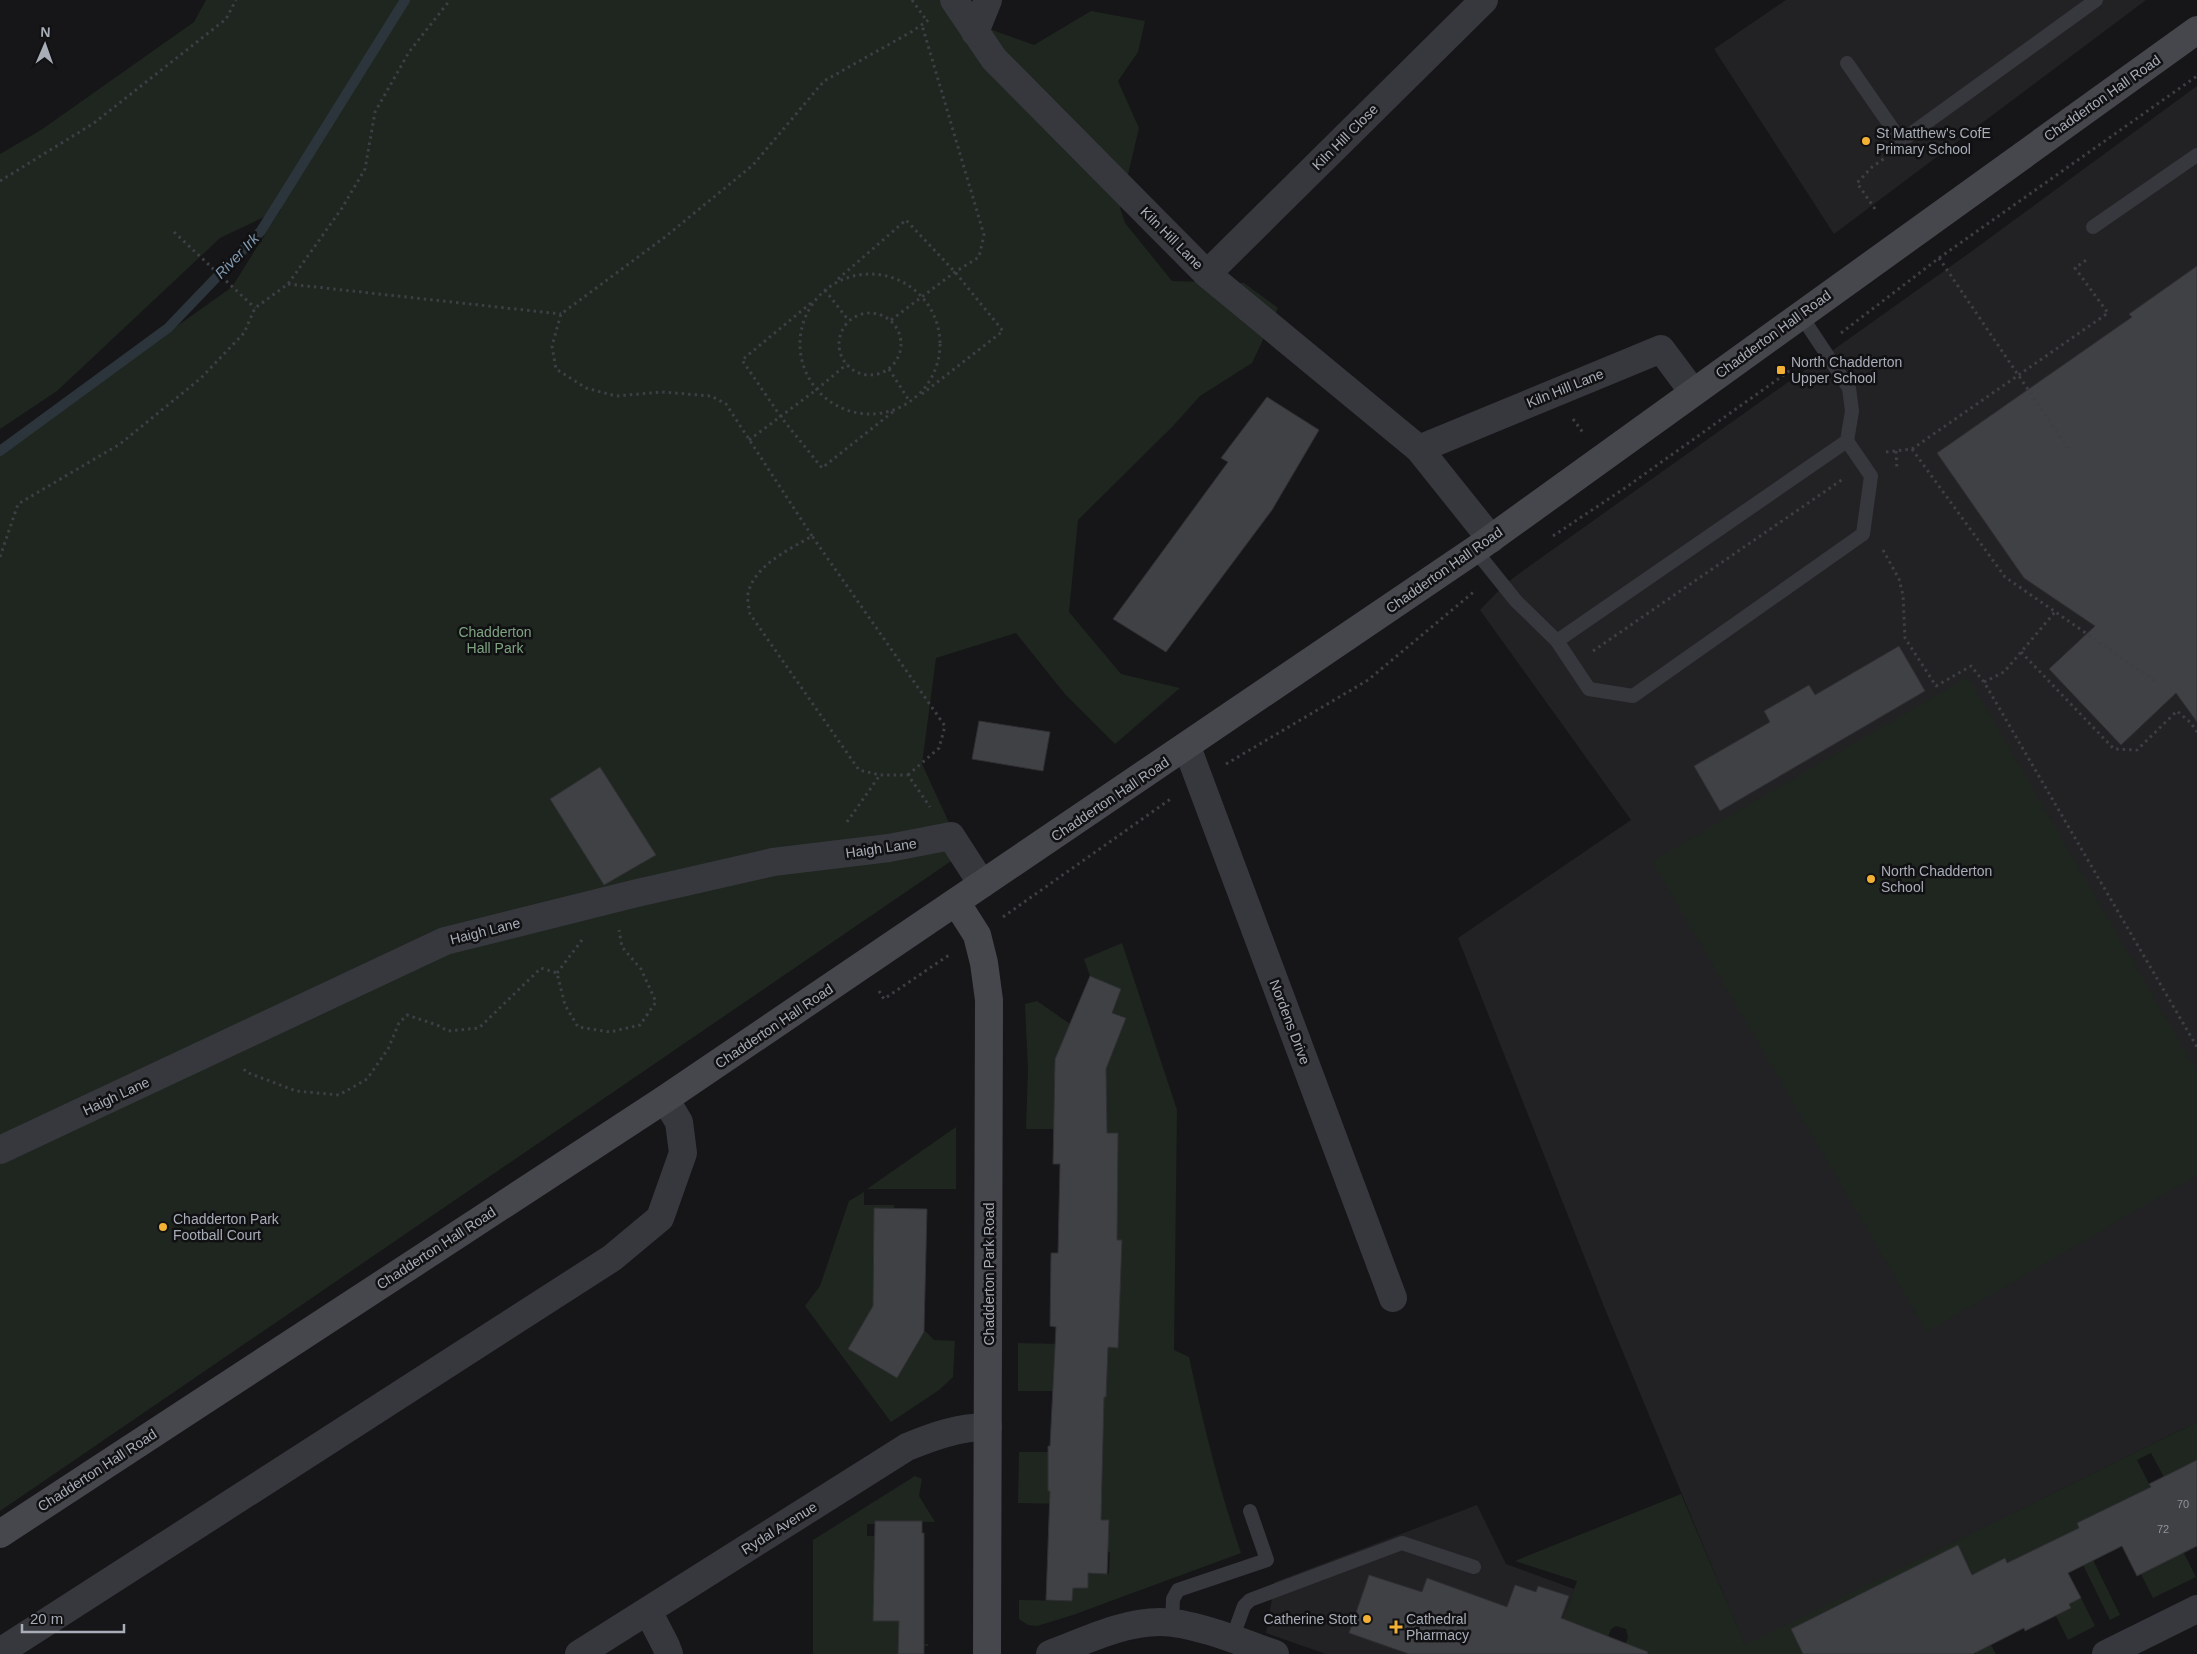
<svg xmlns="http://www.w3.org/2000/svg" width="2197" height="1654" font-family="Helvetica,sans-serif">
<rect width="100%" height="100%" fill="#161618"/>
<g fill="#222225">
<path d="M1786,0H2146L1834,234L1714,49Z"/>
<path d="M2197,86V1422L1745,1646L1605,1309L1458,938L1631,820L1480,610L1504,585L1524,570L1968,254Z"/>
<path d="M1477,1505L1506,1564L1574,1589L1551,1654H1326L1266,1633L1275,1582Z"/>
</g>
<g fill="#1e261f">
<path d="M206,0H957L970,22L1034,45L1091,11L1145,21L1138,52L1118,81L1139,128L1120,208L1125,223L1172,281L1244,283L1278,308L1252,363L1200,396L1173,426L1078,520L1069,612L1121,674L1180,688L1115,744L1065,694L1016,633L936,658L922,764L963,853L0,1511V452L232,287L281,209L220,238L57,391L0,429V154L41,130L194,22Z"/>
<path d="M1968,677L2197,1072V1175L1927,1332L1652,861Z"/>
<path d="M1122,943L1177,1110L1174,1350L1189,1357C1203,1423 1219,1489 1241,1553L1073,1615L1037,1626L1028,1625L1019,1619V1600L1072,1601L1073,1588H1088V1573L1109,1574L1110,1552H1108L1091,1520L1064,1504L1018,1503L1019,1452H1048V1491L1102,1492L1103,1449L1090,1396L1106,1397L1108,1347H1118L1122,1240L1058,1238L1118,1133L1063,1132V1129H1026L1028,1070L1025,1004L1037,1001L1070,1024L1054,1062L1066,1067L1081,1080L1054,1081V1121L1106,1122L1102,1080L1126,1018L1112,1013L1121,989L1090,976L1084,959Z"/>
<path d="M956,1127V1189H867Z"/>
<path d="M864,1192V1205H894V1208H878V1221L874,1238L873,1282L925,1283V1288H890L889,1297L925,1317L922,1322L863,1323L848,1349L897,1378L925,1331L934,1340L955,1341L953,1377L939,1390L891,1422L805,1306L820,1286L849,1201Z"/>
<path d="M1018,1343L1059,1344L1053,1391H1018Z"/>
<path d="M2197,1422V1461L2170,1473L2166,1481L2151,1453L2137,1460L2196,1577L2153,1598L2141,1574L2152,1500L2092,1558L2120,1615L2110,1620L2068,1534L2011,1571L2005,1559L1983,1595L1958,1546L1885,1654L1855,1596L1791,1629L1803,1654H1622L1628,1637L1626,1629L1616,1626L1611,1629L1602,1653L1563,1619L1577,1581L1515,1561L1681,1494L1745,1645Z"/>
<path d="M915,1476L922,1479L919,1496L935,1522L875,1521V1524H867V1536H874V1549H876V1589L873,1590V1621H922L923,1644H928V1646L899,1645L898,1654H813V1540Z"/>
<path d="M2081,1598L2095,1626L2068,1640L2056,1616L2071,1608L2069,1604Z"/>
<path d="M1991,1645L1996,1654H1976V1652Z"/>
</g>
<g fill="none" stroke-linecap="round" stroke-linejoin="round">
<path stroke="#2c353c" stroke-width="10" d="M0,451L168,328L261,231L405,0"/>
</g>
<g fill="#404145" stroke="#303034">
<path d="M2197,266V722L2176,693L2121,745L2049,669L2095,626L2024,578L1937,453L2132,317L2129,314Z"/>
<path d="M1267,397L1319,430L1272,510L1166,652L1113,619L1228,462L1221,458Z"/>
<path d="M1899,646L1925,691L1720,811L1694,766L1770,722L1764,711L1809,685L1815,695Z"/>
<path d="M979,721L1050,732L1043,771L972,759Z"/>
<path d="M600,767L656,855L604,885L550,799Z"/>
<path d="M1090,976L1121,989L1112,1013L1126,1018L1106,1069L1107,1133H1118L1117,1240H1122L1118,1348L1108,1347L1106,1397H1104L1101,1520H1109L1107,1574L1088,1573V1588H1073L1072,1601L1046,1600L1050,1491H1048V1446H1050L1056,1327L1050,1326L1051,1253H1058L1060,1164H1053L1055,1059Z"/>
<path d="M874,1208L927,1209L924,1332L897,1378L848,1349L873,1306Z"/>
<path d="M2197,1460V1546L2137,1576L2122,1546L2068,1573L2081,1598L2069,1604L2071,1608L2025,1631L2024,1628L1973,1654H1803L1791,1629L1958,1545L1972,1575L2005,1558L2007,1563L2079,1528L2077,1523L2151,1487L2149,1484Z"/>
<path d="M875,1521H922V1533H924V1654H898L899,1621H873Z"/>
<path d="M1369,1575L1422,1592L1427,1578L1507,1607L1515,1585L1536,1592L1538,1586L1569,1596L1561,1618L1648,1652L1647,1654H1409L1349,1633Z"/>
</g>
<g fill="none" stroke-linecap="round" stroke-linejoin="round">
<g stroke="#3d3f44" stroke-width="3" stroke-dasharray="2.5 4" stroke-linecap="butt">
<path d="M912,0L927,21"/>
<path d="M0,181L94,123L226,19L236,0"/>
<path d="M1875,209L1857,183L1872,167L1885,158"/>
<path d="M174,232L255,308"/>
<path d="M1939,258L2069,450"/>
<circle cx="870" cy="344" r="70"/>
<path d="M838,279L906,220L955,272L1003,331L922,394"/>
<path d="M288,284L561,314"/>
<path d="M825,290L849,321"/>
<path d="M811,303L742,360L781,417L822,468L894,411"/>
<circle cx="870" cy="344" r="31"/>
<path d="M891,320L955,272L979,257L984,235L922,25"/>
<path d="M1841,333L1939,258L2197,76"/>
<path d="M889,369L910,402"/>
<path d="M1573,419L1584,434"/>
<path d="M749,440L816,390L847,364"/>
<path d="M1912,449L2005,577L2155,681"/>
<path d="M1896,451L1897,470"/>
<path d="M1886,452L1912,449L2108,313L2075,268L2089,258"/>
<path d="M812,536L726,404L711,396L662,392L616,396L586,388L556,369L552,346L561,314L665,237L753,165L824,81L911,32L930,19"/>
<path d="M1553,536L1625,488L1802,362"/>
<path d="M1883,550L1899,579L1903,595L1905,638L1936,686L1971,666L1984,682L2197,1047"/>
<path d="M0,557L18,504L120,444L201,378L244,333L255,308L288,284L342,208L365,169L375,112L409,52L450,0"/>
<path d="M1593,651L1843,479"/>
<path d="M2021,652L2114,749L2137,750L2177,711L2191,723L2197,732"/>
<path d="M1984,682L2004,672L2055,612"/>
<path d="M1226,764L1368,680L1476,590"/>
<path d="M908,775L939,748L945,726L812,536C789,550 754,565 748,594C747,600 749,608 750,614L859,770L880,775H908L930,807"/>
<path d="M847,822L880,775"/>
<path d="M1003,917L1172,798"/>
<path d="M557,973L582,940"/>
<path d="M879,991L884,999L949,955"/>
<path d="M244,1069L246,1072L296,1091L339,1095L367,1079L388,1049L399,1023L407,1015L437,1025L448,1031L479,1028L541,968L557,973L565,1005L578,1027L610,1032L640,1025L656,1002L641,969L622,947L619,930"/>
</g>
<g stroke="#37383d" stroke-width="14">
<path d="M1847,63L1901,141L2096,0"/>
<path d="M2093,227L2197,155"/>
<path d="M1475,550L1516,601L1557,641L1847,441L1852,411L1849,388L1800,314"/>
<path d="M1557,641L1589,689L1633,696L1863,534L1871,476L1847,441"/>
<path d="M1172,1623L1173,1599L1178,1590L1267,1560L1250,1511"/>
<path d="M1232,1639L1244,1606L1250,1600L1402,1543L1474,1567"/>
</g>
<g stroke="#37383d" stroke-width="28">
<path d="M954,0L994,59L1207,274L1419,449L1491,539"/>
<path d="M975,32L988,0"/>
<path d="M1207,274L1484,0"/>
<path d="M1419,449L1661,349L1693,392"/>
<path d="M1187,747L1393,1298"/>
<path d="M0,1150L445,941L633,894L773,862L889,848L951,836L982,884"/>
<path d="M648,1611L666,1646L669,1654"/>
<path d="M0,1652L612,1258L660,1218L683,1153L679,1122L665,1099"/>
<path d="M579,1654L907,1447C934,1436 959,1427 988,1427"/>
<path d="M1050,1654C1085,1641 1122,1622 1160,1622C1193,1622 1244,1643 1275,1654"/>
<path d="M2106,1654L2197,1609"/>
</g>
<g stroke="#45474d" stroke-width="28">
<path d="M956,902L977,935L984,963L989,1000L987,1654"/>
<path d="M0,1534L665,1099L1482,545L2197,30"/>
</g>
</g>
<g fill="#f2b134" stroke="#111113" stroke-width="2">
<circle cx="1866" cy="141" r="5"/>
<rect x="1776" y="365" width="10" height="10" rx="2.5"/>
<circle cx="1871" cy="879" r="5"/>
<circle cx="163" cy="1227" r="5"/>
<circle cx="1367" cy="1619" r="5"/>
<path d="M1393.5 1619.5h5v5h5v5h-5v5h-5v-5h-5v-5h5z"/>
</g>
<g text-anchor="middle" stroke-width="5" stroke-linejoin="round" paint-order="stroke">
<g font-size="11" fill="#8e929b">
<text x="2183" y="1508">70</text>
<text x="2163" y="1533">72</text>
</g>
<g font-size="14" fill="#a8adb8" stroke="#111113">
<text transform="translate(2102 98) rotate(-35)" y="5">Chadderton Hall Road</text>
<text transform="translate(1345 137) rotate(-45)" y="5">Kiln Hill Close</text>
<text transform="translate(1172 238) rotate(45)" y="5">Kiln Hill Lane</text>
<text transform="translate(1773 334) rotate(-36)" y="5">Chadderton Hall Road</text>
<text transform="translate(1565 388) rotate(-22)" y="5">Kiln Hill Lane</text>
<text transform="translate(1444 570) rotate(-35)" y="5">Chadderton Hall Road</text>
<text transform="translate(1110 799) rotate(-34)" y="5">Chadderton Hall Road</text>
<text transform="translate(881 848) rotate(-8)" y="5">Haigh Lane</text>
<text transform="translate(485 931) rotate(-14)" y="5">Haigh Lane</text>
<text transform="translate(1290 1022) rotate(69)" y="5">Nordens Drive</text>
<text transform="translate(774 1026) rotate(-34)" y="5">Chadderton Hall Road</text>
<text transform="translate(116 1096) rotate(-25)" y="5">Haigh Lane</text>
<text transform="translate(436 1248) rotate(-33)" y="5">Chadderton Hall Road</text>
<text transform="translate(989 1274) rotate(-90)" y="5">Chadderton Park Road</text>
<text transform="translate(97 1470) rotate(-33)" y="5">Chadderton Hall Road</text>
<text transform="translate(779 1528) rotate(-32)" y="5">Rydal Avenue</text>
</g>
<g font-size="14" fill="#a8adb8" stroke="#111113" text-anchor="start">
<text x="1876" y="138">St Matthew's CofE<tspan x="1876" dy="16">Primary School</tspan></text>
<text x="1791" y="367">North Chadderton<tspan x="1791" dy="16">Upper School</tspan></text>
<text x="1881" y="876">North Chadderton<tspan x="1881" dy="16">School</tspan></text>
<text x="173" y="1224">Chadderton Park<tspan x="173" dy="16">Football Court</tspan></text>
<text x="1357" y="1624" text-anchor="end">Catherine Stott</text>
<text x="1406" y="1624">Cathedral<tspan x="1406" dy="16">Pharmacy</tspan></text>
</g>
<g font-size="14" fill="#7fa381" stroke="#111113">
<text x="495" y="637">Chadderton<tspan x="495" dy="16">Hall Park</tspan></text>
</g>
<g font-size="15" font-style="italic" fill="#7f9bb3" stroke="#111113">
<text transform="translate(237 256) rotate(-46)" y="5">River Irk</text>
</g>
</g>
<g transform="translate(45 45) rotate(2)" stroke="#111113" stroke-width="4" paint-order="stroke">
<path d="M0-4L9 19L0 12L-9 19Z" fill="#a8adb8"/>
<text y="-8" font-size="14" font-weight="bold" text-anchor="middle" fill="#a8adb8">N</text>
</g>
<path d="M22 1624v8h102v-8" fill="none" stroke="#a8adb8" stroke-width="2.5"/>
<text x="30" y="1624" font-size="15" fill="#a8adb8" stroke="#111113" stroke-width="4" paint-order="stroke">20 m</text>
</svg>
